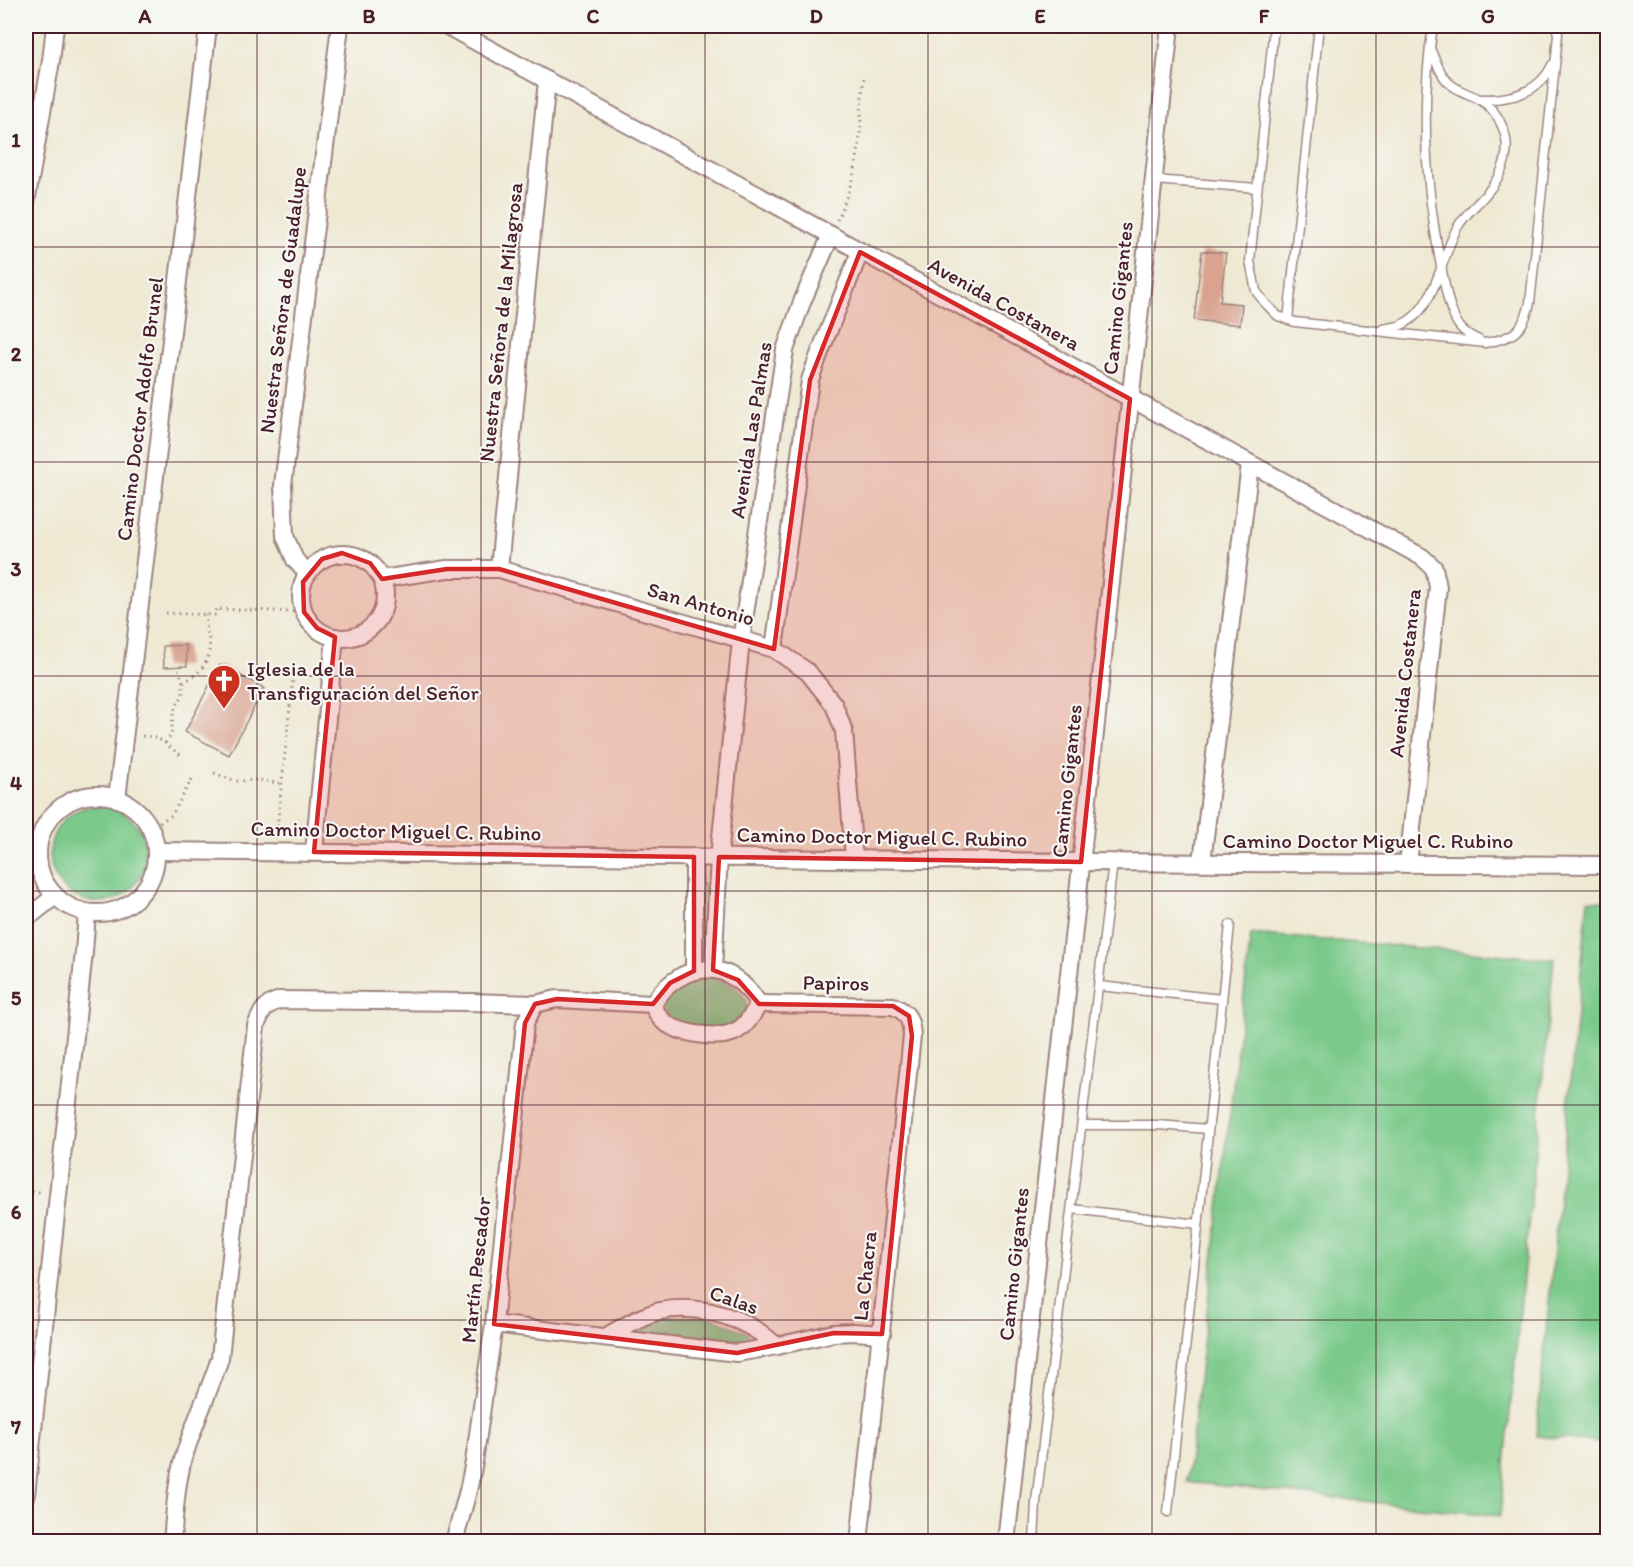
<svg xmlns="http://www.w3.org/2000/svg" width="1633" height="1567" font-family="Itim,sans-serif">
<rect width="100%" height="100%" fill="#f6f6f2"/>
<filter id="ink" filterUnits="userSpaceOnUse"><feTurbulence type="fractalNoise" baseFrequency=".0167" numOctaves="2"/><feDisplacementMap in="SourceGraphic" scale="12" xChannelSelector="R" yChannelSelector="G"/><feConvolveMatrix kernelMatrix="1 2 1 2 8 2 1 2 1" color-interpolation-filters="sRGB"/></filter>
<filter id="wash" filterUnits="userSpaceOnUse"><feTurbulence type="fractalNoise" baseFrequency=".008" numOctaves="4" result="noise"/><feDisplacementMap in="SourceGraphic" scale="24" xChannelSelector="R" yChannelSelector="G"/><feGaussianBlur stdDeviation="1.35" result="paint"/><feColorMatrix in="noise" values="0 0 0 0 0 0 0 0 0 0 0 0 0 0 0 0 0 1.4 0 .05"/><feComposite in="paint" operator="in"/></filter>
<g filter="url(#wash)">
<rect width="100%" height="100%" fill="#efe9d3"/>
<g fill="#7bca8b" stroke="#62745b" stroke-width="1.5">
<circle cx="98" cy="854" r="48"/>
<path d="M702,884L707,888L706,938L703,942L700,941Z"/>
<path d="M1588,900L1608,902L1607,1443L1536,1436Z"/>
<path d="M1251,934L1554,959L1500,1516L1187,1482Z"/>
<path d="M708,975C726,981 745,988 748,1008C744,1018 730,1028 718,1029C706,1030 683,1024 670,1022L661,1005L678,983Z"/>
<path d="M662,1317H710L748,1333C750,1340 748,1344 743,1347L633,1333L632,1330Z"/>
</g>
<g id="blocks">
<g fill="#d9a390">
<path d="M1202,251L1226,253L1220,302L1242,304L1240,325L1194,320Z"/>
<path d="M186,645L187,666L164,667L163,646Z"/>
<path d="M220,665L264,688L229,755L185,732Z"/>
</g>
</g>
</g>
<g filter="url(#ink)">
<use href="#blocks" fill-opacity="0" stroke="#9c847f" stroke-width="1.5"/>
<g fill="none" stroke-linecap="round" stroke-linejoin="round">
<g stroke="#9c847f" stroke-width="11">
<g id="lane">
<path d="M1274,26L1250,261L1256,291L1265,303L1278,316L1295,322L1485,343C1513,338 1523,332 1530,303L1556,56L1558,34L1556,26"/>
<path d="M1433,26C1420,106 1426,192 1442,271C1445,287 1450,315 1460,327C1465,333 1472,337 1479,340"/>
<path d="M1479,99C1508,100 1539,94 1552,65"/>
<path d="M1154,180L1257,188"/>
<path d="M1288,320L1319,26"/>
<path d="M1383,329C1388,328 1396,327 1401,325C1435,311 1441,258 1457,228C1464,215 1477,205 1487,193C1503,174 1513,150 1502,126C1498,115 1489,105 1479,99C1468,93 1456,91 1447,81C1439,72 1435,59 1430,48"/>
<path d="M1099,986L1222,999"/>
<path d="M1082,1125H1158L1208,1129"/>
<path d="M1072,1209L1198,1224"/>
<path d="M1168,1512L1230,925"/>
<path d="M1034,1542L1036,1502L1113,862"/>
</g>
</g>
<g stroke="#9c847f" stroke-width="20">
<g id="street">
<path d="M447,26L1422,557L1434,568L1438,587L1408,864"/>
<path d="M26,202L51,61L55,26"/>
<circle cx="343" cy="596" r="42"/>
<path d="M499,569L547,80"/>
<path d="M308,573L295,560L285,536L283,485L340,26"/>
<path d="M382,579L447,569H499L774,649L808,672L834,705L844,731L854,859"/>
<path d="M774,649L810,380L820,352L860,252"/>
<circle cx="97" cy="854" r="59"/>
<path d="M117,799L208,26"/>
<path d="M156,851L1081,862L1608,865"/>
<path d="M314,852L335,637"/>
<path d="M694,857V971"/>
<path d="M1202,862L1250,464"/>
<path d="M26,919L55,896"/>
<path d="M713,970L719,857L741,640L785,350L802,302L831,235"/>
<path d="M653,1004C674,969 717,955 747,989C752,993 755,999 759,1004"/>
<path d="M653,1004C655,1009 658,1017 662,1020C677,1034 721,1041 738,1030C748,1024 753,1013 759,1004"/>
<path d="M759,1004L893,1006C908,1012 911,1020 912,1036L859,1542"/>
<path d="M494,1324L737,1353L777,1346L834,1333L854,1332L882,1334"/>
<path d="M605,1337C623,1327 640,1316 660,1311C692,1304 732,1314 759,1332C765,1336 771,1342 777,1346"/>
<path d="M26,1495L84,952L87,913"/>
<path d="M172,1542C175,1511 176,1479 186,1450C196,1419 210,1389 220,1358L256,1026C262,1011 264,1005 280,1000L469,1002L535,1004L557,999L653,1004"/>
<path d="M454,1542L468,1491L474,1462L494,1324L525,1023L535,1004"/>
<path d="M1006,1542L1078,893L1170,26"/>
</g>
</g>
<g stroke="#9c847f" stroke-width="3" stroke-dasharray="1.5 4.5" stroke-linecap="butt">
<path d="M837,220C847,197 854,178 858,153C862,128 860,103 864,78"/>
<path d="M166,613L216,615V609L304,612"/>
<path d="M183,682C201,674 212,660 209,639C207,631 205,623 206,615"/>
<path d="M142,736C164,737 165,745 182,756"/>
<path d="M165,743L171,736L173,716L175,708L183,695V682L179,670"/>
<path d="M214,773L236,781L260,780L282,784"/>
<path d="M149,828L172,815L192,779"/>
<path d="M276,838L293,678"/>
<path d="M26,1191L41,1192"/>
</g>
<use href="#lane" stroke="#fff" stroke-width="8"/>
<use href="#street" stroke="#fff" stroke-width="16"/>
</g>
</g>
<path fill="#d62828" fill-opacity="0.2" stroke="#d62828" stroke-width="4.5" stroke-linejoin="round" d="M860,252L1130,399L1081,862L719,857L713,970L738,980L759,1004L893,1006L909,1016L912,1036L882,1334L834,1333L737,1353L494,1324L525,1023L535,1004L557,999L653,1004L670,983L694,971V857L314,852L335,637L317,628L304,612L303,582L322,559L342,553L370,563L382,579L447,569H499L774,649L810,380Z"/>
<path fill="none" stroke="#4a1f2b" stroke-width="1.5" stroke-opacity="0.55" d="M257,26V1542M481,26V1542M705,26V1542M928,26V1542M1152,26V1542M1376,26V1542M26,247H1608M26,462H1608M26,676H1608M26,891H1608M26,1105H1608M26,1320H1608"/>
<defs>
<g id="church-pin" transform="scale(1.725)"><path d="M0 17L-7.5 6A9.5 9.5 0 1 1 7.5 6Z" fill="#c8321e" stroke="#f6f6f2"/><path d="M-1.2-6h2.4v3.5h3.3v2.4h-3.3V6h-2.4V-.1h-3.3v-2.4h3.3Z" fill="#fff"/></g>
</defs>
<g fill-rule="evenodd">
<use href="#church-pin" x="224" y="681"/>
</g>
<g text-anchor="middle" stroke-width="4.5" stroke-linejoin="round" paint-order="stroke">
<g font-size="21" fill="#4a1f2b" stroke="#f6f6f2">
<text transform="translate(1118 298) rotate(-84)" y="7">Camino Gigantes</text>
<text transform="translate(283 300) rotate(-83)" y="7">Nuestra Señora de Guadalupe</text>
<text transform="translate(1004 304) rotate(29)" y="7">Avenida Costanera</text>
<text transform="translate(501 322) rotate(-84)" y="7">Nuestra Señora de la Milagrosa</text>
<text transform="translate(140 409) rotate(-83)" y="7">Camino Doctor Adolfo Brunel</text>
<text transform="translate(751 430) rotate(-81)" y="7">Avenida Las Palmas</text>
<text transform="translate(701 604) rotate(16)" y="7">San Antonio</text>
<text transform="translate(1405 673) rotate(-84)" y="7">Avenida Costanera</text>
<text transform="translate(1067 781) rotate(-84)" y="7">Camino Gigantes</text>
<text transform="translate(396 831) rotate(1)" y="7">Camino Doctor Miguel C. Rubino</text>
<text transform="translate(882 837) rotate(1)" y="7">Camino Doctor Miguel C. Rubino</text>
<text x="1368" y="848">Camino Doctor Miguel C. Rubino</text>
<text transform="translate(836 983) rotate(1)" y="7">Papiros</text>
<text transform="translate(1014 1264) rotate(-84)" y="7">Camino Gigantes</text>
<text transform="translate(476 1270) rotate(-84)" y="7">Martín Pescador</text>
<text transform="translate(865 1276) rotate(-84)" y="7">La Chacra</text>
<text transform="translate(734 1300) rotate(19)" y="7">Calas</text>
</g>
<g font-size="21" fill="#4a1f2b" stroke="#f6f6f2" text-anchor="start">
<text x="247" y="676">Iglesia de la<tspan x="247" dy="24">Transfiguración del Señor</tspan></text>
</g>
</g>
<rect width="1633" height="1567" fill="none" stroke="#f6f6f2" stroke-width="66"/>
<rect x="33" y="33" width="1567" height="1501" fill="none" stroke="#4a1f2b" stroke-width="2"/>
<g font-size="20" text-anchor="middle" font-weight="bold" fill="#4a1f2b">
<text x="145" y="23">A</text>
<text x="369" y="23">B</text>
<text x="593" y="23">C</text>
<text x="816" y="23">D</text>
<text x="1040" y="23">E</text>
<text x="1264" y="23">F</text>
<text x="1488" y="23">G</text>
<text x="16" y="147">1</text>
<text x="16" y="361">2</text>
<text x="16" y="576">3</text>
<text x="16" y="790">4</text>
<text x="16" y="1005">5</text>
<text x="16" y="1219">6</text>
<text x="16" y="1434">7</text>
</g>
</svg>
